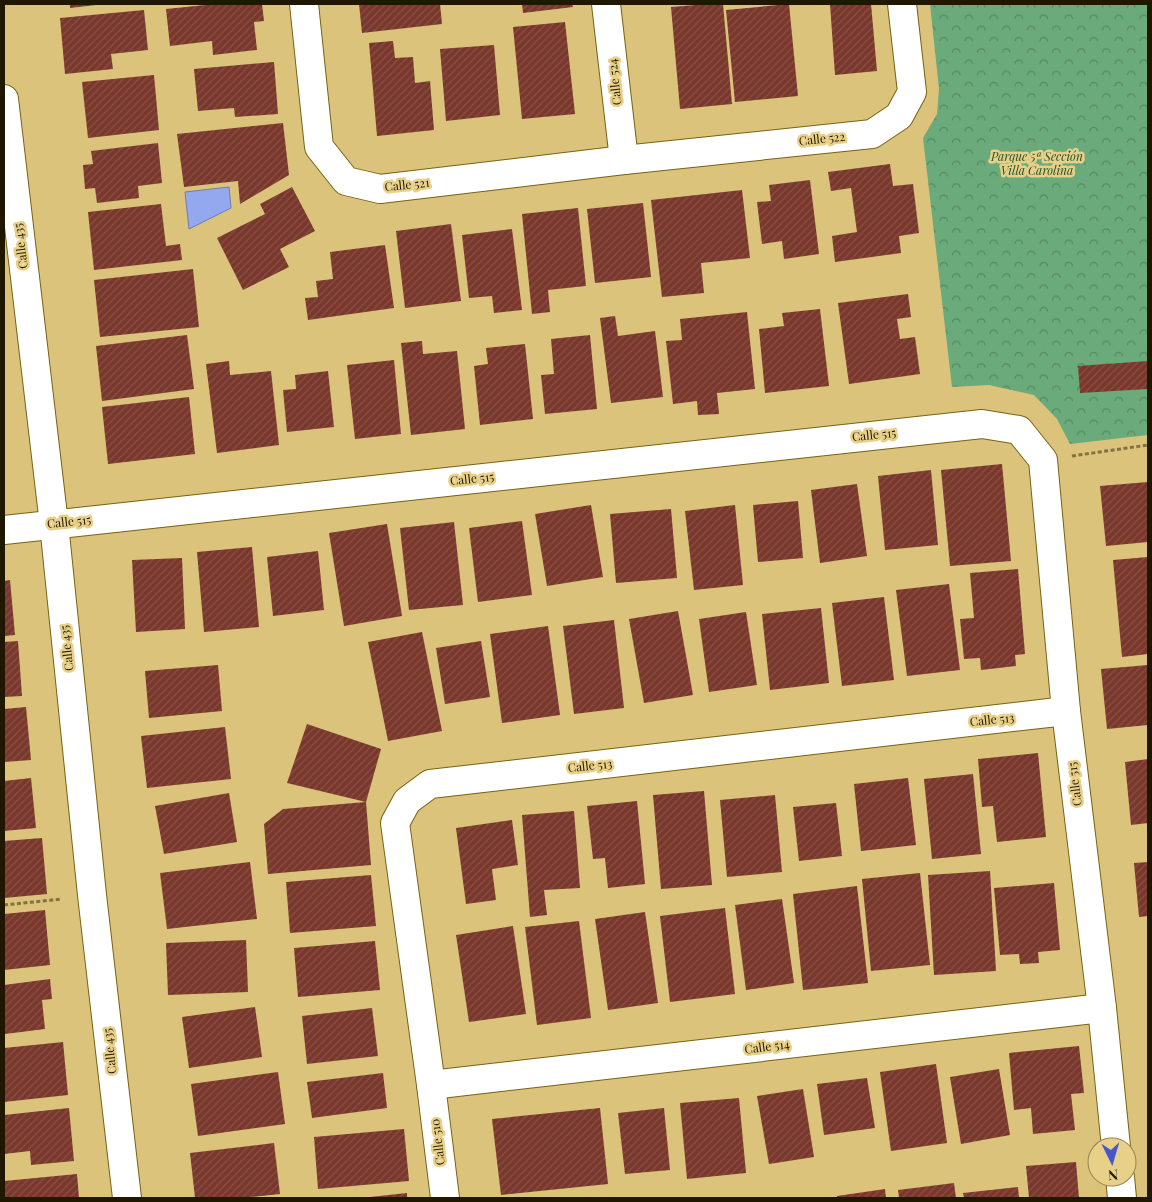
<svg xmlns="http://www.w3.org/2000/svg" width="1152" height="1202" font-family="'Playfair Display',serif">
<defs>
<pattern id="park-crowns" width="20" height="18" patternUnits="userSpaceOnUse" patternTransform="scale(1.25)"><rect width="20" height="18" fill="#6aaa7b"/><path d="M2 6a3 3 0 1 1 6 0M12 15a3 3 0 1 1 6 0" fill="none" stroke="#578962"/></pattern>
<pattern id="building-hatch" width="6" height="6" patternUnits="userSpaceOnUse" patternTransform="scale(1.25)"><rect width="6" height="6" fill="#7a372b"/><path d="M-1 1l2-2M0 6l6-6M5 7l2-2" fill="none" stroke="#875146"/></pattern>
</defs>
<rect width="100%" height="100%" fill="#dbc37b"/>
<path fill="url(#park-crowns)" d="M930,4H1148V435L1070,444L1057,419L1034,395L989,385L952,387L923,138L937,114L939,89Z"/>
<path fill="#94a8f0" stroke="#717ca8" d="M229,187L231,208L189,229L185,192Z"/>
<g fill="url(#building-hatch)">
<path d="M70,4H95L96,5L70,8Z"/>
<path d="M215,4H262L264,21L254,22L257,50L213,55L212,41L170,46L166,9Z"/>
<path d="M359,4H440L442,24L362,33Z"/>
<path d="M522,4H572L573,7L523,13Z"/>
<path d="M708,4H723L732,104L680,109L671,7Z"/>
<path d="M789,4L798,96L735,102L726,10Z"/>
<path d="M830,4H871L877,71L835,75Z"/>
<path d="M144,10L148,50L111,54L113,69L65,74L60,18Z"/>
<path d="M565,22L575,114L522,119L513,27Z"/>
<path d="M393,41L395,58L413,57L415,83L430,81L434,130L377,136L369,43Z"/>
<path d="M494,45L500,115L446,121L440,49Z"/>
<path d="M274,62L278,114L235,117L234,108L198,111L194,69Z"/>
<path d="M154,75L159,130L88,138L82,82Z"/>
<path d="M283,123L289,175L240,204L238,181L184,187L177,134Z"/>
<path d="M158,143L162,183L138,186L139,198L97,203L95,188L85,189L83,165L93,164L91,151Z"/>
<path d="M890,164L893,186L913,184L919,233L899,236L901,253L835,262L832,236L857,232L851,188L831,191L828,172Z"/>
<path d="M810,180L819,254L784,259L782,241L762,244L757,202L771,201L769,185Z"/>
<path d="M292,187L315,231L280,249L289,267L243,290L217,238L265,214L260,204Z"/>
<path d="M742,190L750,258L701,263L704,293L662,297L651,200Z"/>
<path d="M643,203L651,277L595,283L587,209Z"/>
<path d="M161,204L166,246L180,244L182,260L94,270L88,212Z"/>
<path d="M578,208L586,286L548,290L550,312L532,314L522,214Z"/>
<path d="M451,224L461,301L405,308L396,231Z"/>
<path d="M512,229L522,310L494,313L492,296L469,298L462,235Z"/>
<path d="M385,245L394,308L308,320L305,298L318,297L316,281L333,279L330,252Z"/>
<path d="M193,269L199,327L100,337L94,280Z"/>
<path d="M908,294L911,317L897,319L900,339L915,337L920,374L849,384L838,303Z"/>
<path d="M820,309L829,386L765,393L759,329L784,326L782,313Z"/>
<path d="M747,312L755,389L717,393L719,414L698,415L697,401L673,404L666,341L682,340L680,319Z"/>
<path d="M615,316L618,336L655,331L663,397L611,403L600,318Z"/>
<path d="M187,335L194,389L102,401L96,346Z"/>
<path d="M590,335L597,409L545,414L541,375L554,374L551,339Z"/>
<path d="M422,341L423,354L457,351L465,429L411,435L401,343Z"/>
<path d="M525,344L533,419L480,425L474,366L488,364L486,348Z"/>
<path d="M394,360L401,434L355,439L347,365Z"/>
<path d="M229,361L230,375L271,371L279,445L217,453L206,364Z"/>
<path d="M1148,361V389L1080,393L1078,366Z"/>
<path d="M328,371L334,427L287,432L283,390L296,389L295,375Z"/>
<path d="M189,397L195,454L108,464L102,407Z"/>
<path d="M1002,464L1011,561L950,566L941,470Z"/>
<path d="M931,470L938,545L885,550L878,476Z"/>
<path d="M1148,482V542L1106,546L1100,486Z"/>
<path d="M857,484L867,556L820,563L811,490Z"/>
<path d="M798,501L803,558L758,562L753,505Z"/>
<path d="M591,505L603,577L547,586L535,514Z"/>
<path d="M735,505L743,585L694,590L685,511Z"/>
<path d="M671,509L677,578L616,583L610,514Z"/>
<path d="M522,521L532,595L478,602L469,528Z"/>
<path d="M454,522L463,605L409,610L400,528Z"/>
<path d="M387,524L402,616L344,626L329,533Z"/>
<path d="M252,547L259,627L204,632L197,552Z"/>
<path d="M318,551L324,610L273,616L267,557Z"/>
<path d="M1148,557V654L1122,657L1113,560Z"/>
<path d="M182,558L185,629L136,632L132,560Z"/>
<path d="M1018,569L1025,654L1015,655L1016,666L981,670L980,658L964,659L960,619L974,618L970,573Z"/>
<path d="M10,580L15,635L4,636V581Z"/>
<path d="M949,584L960,670L907,676L896,590Z"/>
<path d="M884,597L894,680L842,686L832,603Z"/>
<path d="M821,608L829,683L770,690L762,614Z"/>
<path d="M678,611L693,695L644,703L629,619Z"/>
<path d="M746,612L757,685L709,692L699,619Z"/>
<path d="M614,620L624,708L574,714L563,626Z"/>
<path d="M548,626L560,715L502,723L490,634Z"/>
<path d="M422,632L442,731L388,741L368,642Z"/>
<path d="M18,641L22,696L4,697V642Z"/>
<path d="M481,641L490,697L445,704L436,648Z"/>
<path d="M218,665L222,711L149,718L145,671Z"/>
<path d="M1148,665V725L1107,729L1101,669Z"/>
<path d="M26,707L31,760L4,762V709Z"/>
<path d="M307,724L381,749L366,802L371,865L268,874L264,824L283,809L366,802L287,783Z"/>
<path d="M225,727L231,779L147,788L141,736Z"/>
<path d="M1038,753L1046,837L997,842L993,806L982,807L978,759Z"/>
<path d="M1148,759V823L1131,825L1125,762Z"/>
<path d="M973,774L981,854L932,859L924,779Z"/>
<path d="M31,778L36,828L4,831V781Z"/>
<path d="M908,778L916,845L861,851L854,784Z"/>
<path d="M704,791L712,885L661,889L653,795Z"/>
<path d="M229,793L237,842L164,854L155,806Z"/>
<path d="M775,795L782,872L727,877L720,800Z"/>
<path d="M637,801L645,884L608,888L605,858L593,859L587,806Z"/>
<path d="M836,803L842,856L799,861L793,807Z"/>
<path d="M574,811L580,888L544,890L547,915L530,917L522,815Z"/>
<path d="M512,820L518,865L492,869L496,900L466,904L456,828Z"/>
<path d="M42,838L47,894L4,898V841Z"/>
<path d="M250,862L257,919L167,929L160,873Z"/>
<path d="M1148,862V916L1139,917L1134,863Z"/>
<path d="M990,871L996,971L934,975L928,875Z"/>
<path d="M920,873L930,965L871,971L862,879Z"/>
<path d="M371,875L376,926L290,933L286,882Z"/>
<path d="M1054,883L1060,950L1038,952L1039,963L1020,964L1019,954L1000,955L994,888Z"/>
<path d="M857,886L868,983L803,990L793,894Z"/>
<path d="M782,899L794,983L746,990L735,905Z"/>
<path d="M725,908L735,994L670,1002L660,916Z"/>
<path d="M45,910L50,965L4,970V914Z"/>
<path d="M645,912L658,1003L608,1010L595,919Z"/>
<path d="M579,921L591,1018L537,1025L525,927Z"/>
<path d="M513,926L526,1014L469,1022L456,935Z"/>
<path d="M246,940L248,992L168,995L166,943Z"/>
<path d="M375,941L380,990L298,997L294,948Z"/>
<path d="M50,979L52,999L42,1000L45,1029L5,1034L4,985Z"/>
<path d="M255,1007L262,1057L189,1068L182,1017Z"/>
<path d="M372,1008L378,1056L307,1064L302,1016Z"/>
<path d="M63,1042L68,1095L4,1102V1048Z"/>
<path d="M1079,1046L1084,1093L1071,1094L1075,1130L1033,1134L1031,1108L1014,1110L1009,1053Z"/>
<path d="M936,1064L947,1143L891,1151L880,1072Z"/>
<path d="M999,1069L1010,1135L961,1144L950,1077Z"/>
<path d="M278,1072L285,1124L198,1136L191,1084Z"/>
<path d="M383,1073L387,1108L312,1118L307,1082Z"/>
<path d="M867,1078L875,1128L824,1135L817,1084Z"/>
<path d="M803,1089L814,1157L769,1164L757,1096Z"/>
<path d="M739,1098L746,1173L687,1179L680,1103Z"/>
<path d="M69,1108L74,1161L31,1165L30,1151L4,1154V1115Z"/>
<path d="M600,1108L608,1184L501,1195L492,1119Z"/>
<path d="M664,1108L670,1170L625,1174L618,1113Z"/>
<path d="M404,1129L409,1181L318,1189L314,1137Z"/>
<path d="M274,1143L280,1194L241,1198H195L190,1153Z"/>
<path d="M1076,1162L1079,1198H1029L1026,1166Z"/>
<path d="M77,1174L79,1198H4V1181Z"/>
<path d="M954,1183L956,1198H899L898,1190Z"/>
<path d="M1018,1187L1019,1198H964L963,1193Z"/>
<path d="M885,1189L886,1198H837V1196Z"/>
<path d="M407,1193V1198H370V1197Z"/>
</g>
<g fill="none" stroke-linecap="round" stroke-linejoin="round">
<g stroke="#786213" stroke-width="30">
<g id="minor">
<path d="M304,4L319,147L346,181L380,189L624,160L872,134L899,116L912,92L902,4"/>
<path d="M606,4L624,160"/>
<path d="M4,530L982,424L1019,430L1043,460L1066,711L1102,1008L1116,1147"/>
<path d="M431,1085L1102,1008"/>
<path d="M1120,1177L1122,1198"/>
<path d="M445,1198L431,1085L395,823L407,801L430,784L1066,711"/>
</g>
</g>
<g stroke="#786213" stroke-width="30">
<path id="tertiary" d="M4,99L54,524L92,895L127,1198"/>
</g>
<g stroke="#837241" stroke-width="3" stroke-dasharray="4 2.5" stroke-linecap="butt">
<path d="M1072,456L1148,445"/>
<path d="M4,905L62,899"/>
</g>
<use href="#minor" stroke="#fff" stroke-width="28"/>
<use href="#tertiary" stroke="#fff" stroke-width="28"/>
</g>
<g text-anchor="middle" stroke-width="5" stroke-linejoin="round" paint-order="stroke">
<g font-size="12" fill="#201700" stroke="#e8d088">
<text transform="translate(615 82) rotate(-96)" y="4">Calle 524</text>
<text transform="translate(822 139) rotate(-6)" y="4">Calle 522</text>
<text transform="translate(407 185) rotate(-6)" y="4">Calle 521</text>
<text transform="translate(21 246) rotate(-97)" y="4">Calle 435</text>
<text transform="translate(874 435) rotate(-6)" y="4">Calle 515</text>
<text transform="translate(472 479) rotate(-6)" y="4">Calle 515</text>
<text transform="translate(69 522) rotate(-6)" y="4">Calle 515</text>
<text transform="translate(67 648) rotate(-96)" y="4">Calle 435</text>
<text transform="translate(992 720) rotate(-6)" y="4">Calle 513</text>
<text transform="translate(590 766) rotate(-6)" y="4">Calle 513</text>
<text transform="translate(1075 784) rotate(-97)" y="4">Calle 515</text>
<text transform="translate(767 1047) rotate(-7)" y="4">Calle 514</text>
<text transform="translate(110 1051) rotate(-96)" y="4">Calle 435</text>
<text transform="translate(438 1142) rotate(-97)" y="4">Calle 510</text>
</g>
<g font-size="12" font-style="italic" fill="#1e5330" stroke="#e8d088">
<text x="1037" y="161">Parque 5ª Sección<tspan x="1037" dy="14">Villa Carolina</tspan></text>
</g>
</g>
<rect width="1152" height="1202" fill="none" stroke="#201700" stroke-width="10"/>
<g transform="translate(1112 1162) rotate(175)"><circle r="24" fill="#e8d088" stroke="#988652"/>
<path d="M0-4L9 19L0 12L-9 19Z" fill="#4557cb"/>
<text y="-8" font-size="14" font-weight="bold" text-anchor="middle" fill="#201700">N</text>
</g>
</svg>
